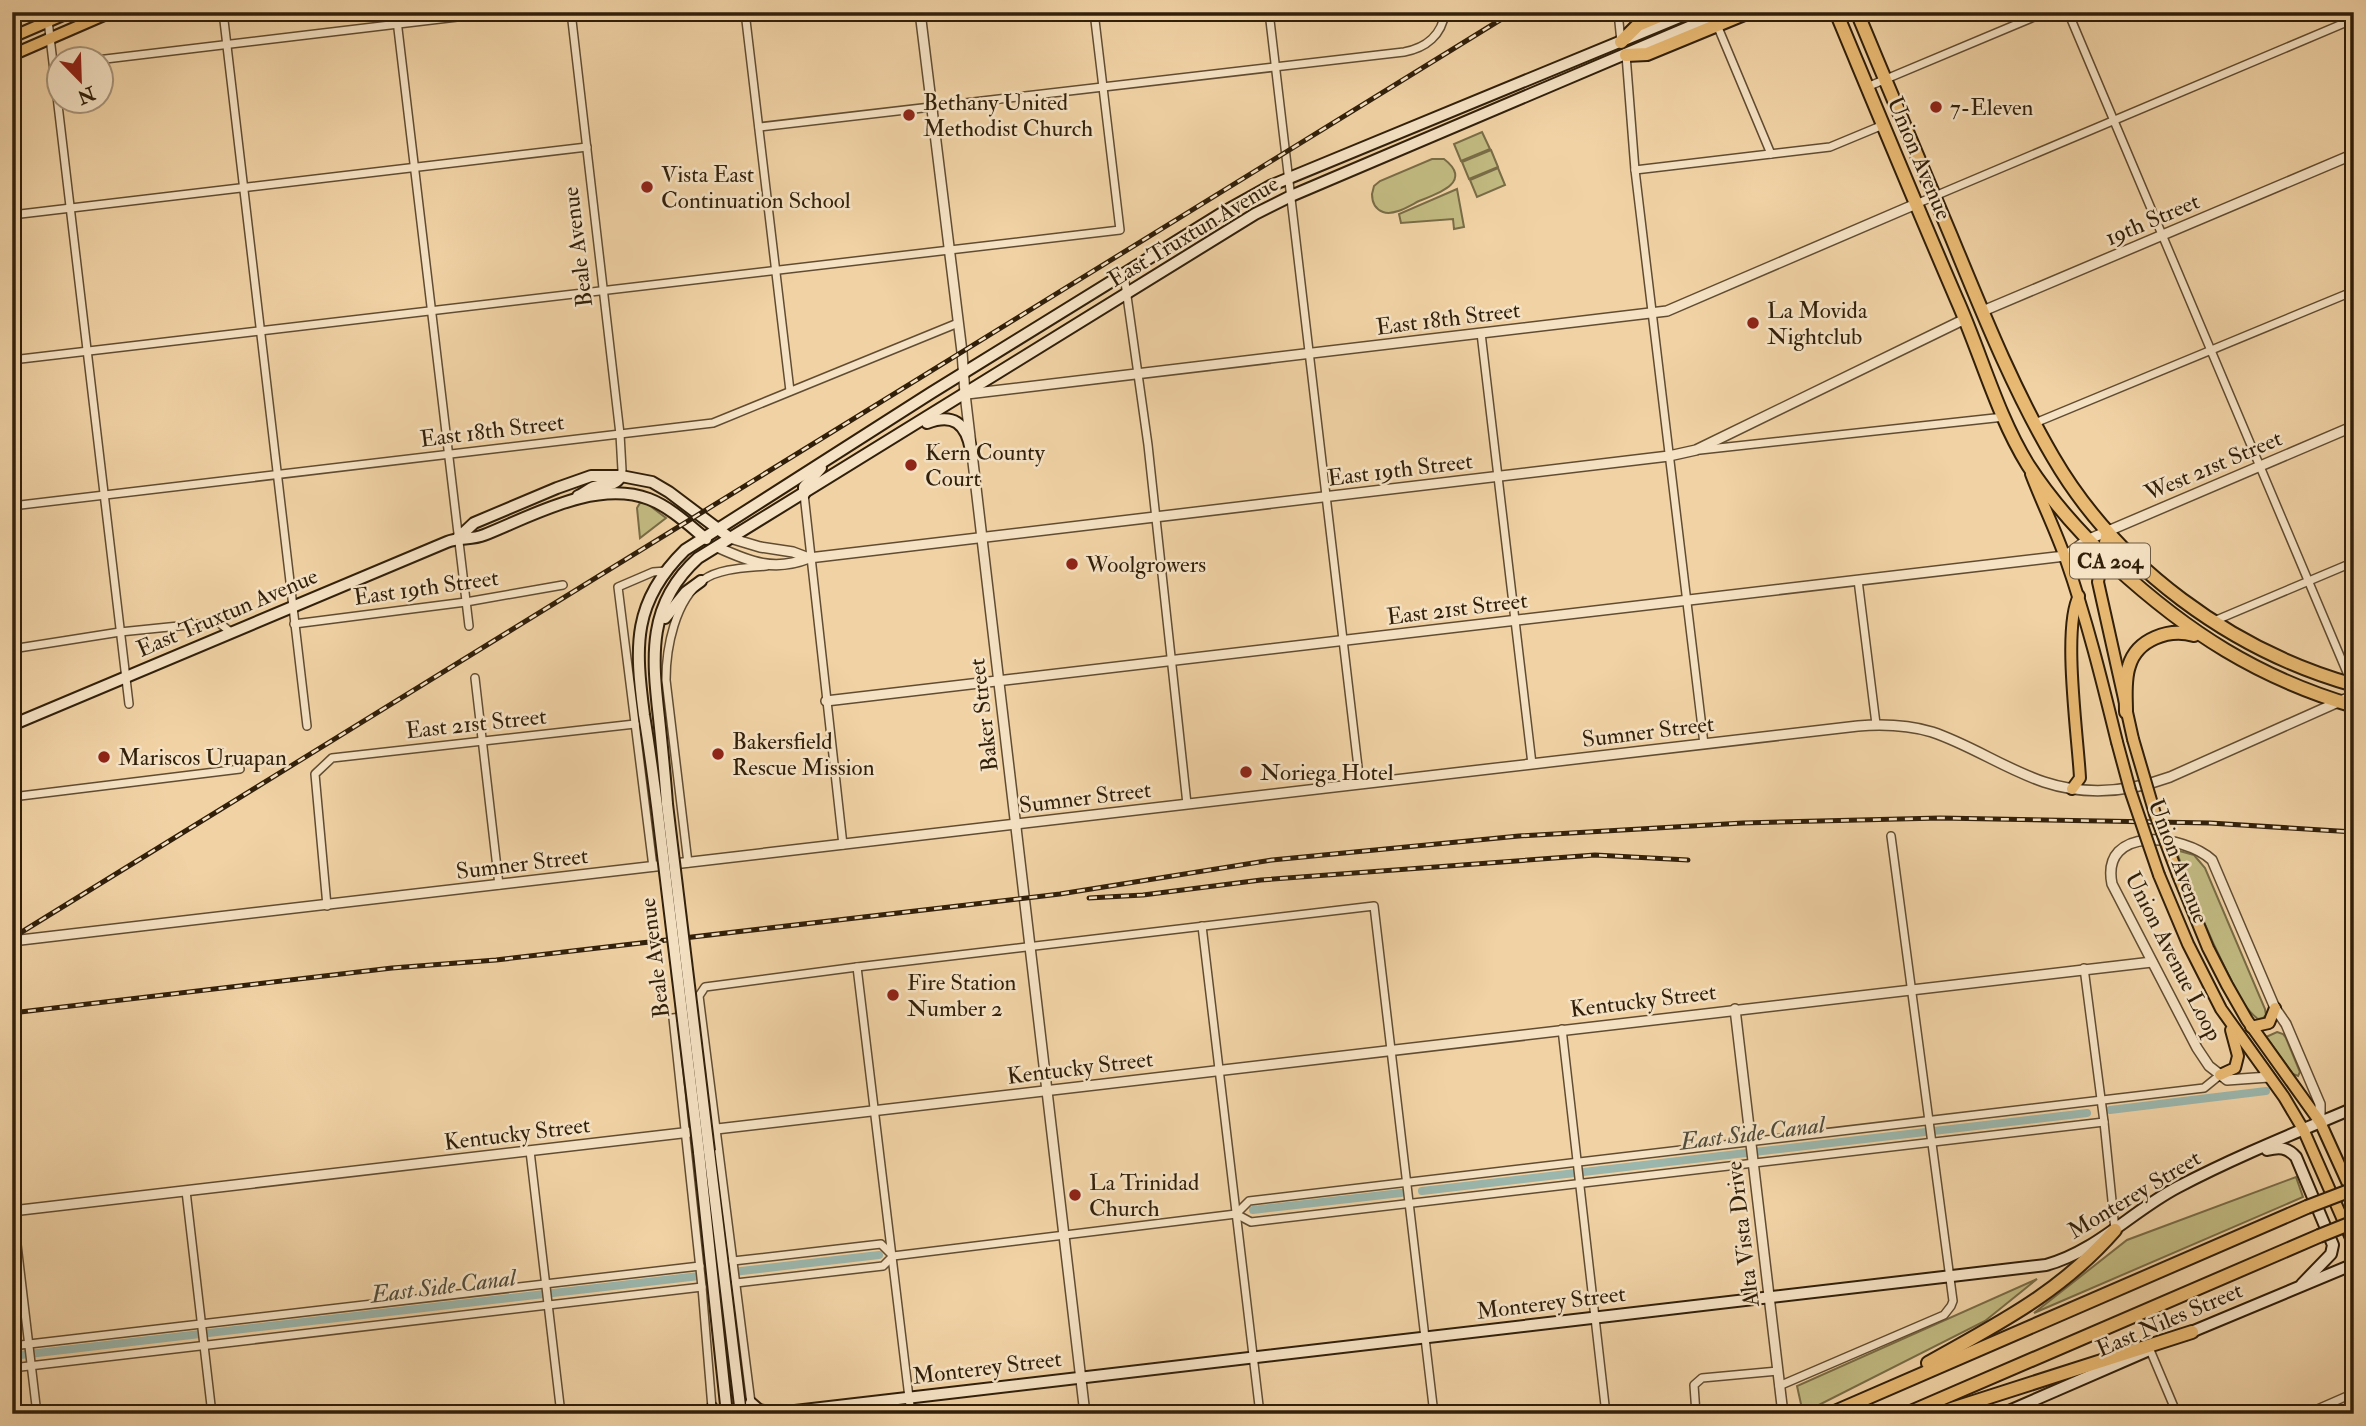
<svg xmlns="http://www.w3.org/2000/svg" width="2366" height="1426" font-family="'IM FELL Double Pica',serif">
<rect width="100%" height="100%" fill="#f0d2a5"/>
<filter id="stains"><feTurbulence type="fractalNoise" baseFrequency=".00286" numOctaves="4"/><feColorMatrix values="0 0 0 0 .2 0 0 0 0 .09 0 0 0 0 .02 0 0 0 .5 -.17"/></filter>
<radialGradient id="worn" r=".72"><stop offset=".6" stop-color="#630" stop-opacity="0"/><stop offset="1" stop-color="#630" stop-opacity=".3"/></radialGradient>
<g fill="#c1ba81" stroke="#796c46" stroke-width="2">
<path d="M1482,132L1490,149L1461,161L1454,144Z"/>
<path d="M1491,150L1498,167L1469,179L1462,162Z"/>
<path d="M1432,159H1444C1474,182 1437,194 1419,201C1409,206 1394,216 1383,212C1375,209 1372,202 1372,194L1374,186L1380,181Z"/>
<path d="M1498,168L1505,185L1477,197L1470,180Z"/>
<path d="M1457,189L1464,227L1454,229L1453,219L1401,223L1399,214Z"/>
<path d="M645,502L666,518L640,538L637,508L640,503Z"/>
<path d="M2176,850L2194,855L2205,868L2265,1009L2266,1015L2263,1018L2258,1019C2244,1009 2236,989 2228,974C2208,934 2191,893 2176,850Z"/>
<path d="M2277,1032L2283,1034L2286,1038L2300,1072L2298,1076L2293,1074L2266,1037Z"/>
<path d="M2296,1177L2303,1197L2034,1313L2127,1240Z"/>
<path d="M2037,1279L1985,1321L1803,1413L1797,1386Z"/>
</g>
<g fill="none" stroke-linecap="round" stroke-linejoin="round">
<g stroke="#9bb6ac" stroke-width="8">
<path d="M2110,1110L2266,1091"/>
<path d="M1422,1191L2087,1113"/>
<path d="M1253,1210L1401,1193"/>
<path d="M12,1356L879,1255"/>
</g>
<g stroke="#614c31" stroke-width="10">
<g id="minor">
<path d="M47,12L129,704"/>
<path d="M223,12L307,726"/>
<path d="M396,12L469,626"/>
<path d="M571,12L620,434L622,470L621,476"/>
<path d="M745,12L790,391"/>
<path d="M1269,12L1360,784"/>
<path d="M1618,12L1621,42"/>
<path d="M2068,12L2351,682"/>
<path d="M1717,25L1771,154"/>
<path d="M1626,55L1635,170L1704,744"/>
<path d="M97,60L499,12"/>
<path d="M1867,87L2046,12"/>
<path d="M759,127L1404,52C1426,48 1442,35 1445,12"/>
<path d="M1635,170L1830,147L1883,125"/>
<path d="M1916,204L2354,19"/>
<path d="M12,215L587,147"/>
<path d="M1124,275L1148,445L1187,804"/>
<path d="M1481,333L1532,764"/>
<path d="M12,360L1120,230L1094,12"/>
<path d="M2035,423L2354,291"/>
<path d="M1700,450L2004,417"/>
<path d="M804,494L843,845"/>
<path d="M12,506L713,423L958,323"/>
<path d="M1858,580L1876,724"/>
<path d="M2214,621L2354,562"/>
<path d="M294,624L466,602L563,585"/>
<path d="M12,649L120,632L218,622L232,633"/>
<path d="M475,678L499,885"/>
<path d="M12,797L240,769"/>
<path d="M688,863L666,680C666,648 675,600 703,580C720,568 746,568 766,566"/>
<path d="M653,867L618,587L653,572L666,571"/>
<path d="M327,906L315,774L332,758L635,724"/>
<path d="M1202,926L1260,1414"/>
<path d="M857,967L911,1414"/>
<path d="M2084,968L2104,1122L2115,1230"/>
<path d="M687,1016L673,1018L702,1287L712,1408L720,1414"/>
<path d="M1562,1029L1606,1414"/>
<path d="M530,1151L561,1414"/>
<path d="M186,1191L212,1414"/>
<path d="M13,1211L37,1414"/>
<path d="M1236,1214L1249,1201L2204,1088L2220,1075"/>
<path d="M733,1261L881,1244L893,1256"/>
<path d="M736,1283L883,1266L893,1256L1236,1214L1251,1222L2104,1122"/>
<path d="M12,1346L700,1266"/>
<path d="M2150,1350L2177,1414"/>
<path d="M12,1368L702,1287"/>
<path d="M1779,1386L1944,1315L1951,1306L1953,1301L1891,836"/>
<path d="M744,1414L751,1403L699,996L705,987L857,967L1374,906L1434,1414"/>
<path d="M1696,1414L1694,1385L1702,1378L1778,1371"/>
<path d="M2306,1414L2354,1393"/>
</g>
</g>
<g stroke="#614c31" stroke-width="12">
<g id="tertiary">
<path d="M920,12L962,352L965,394L1085,1414"/>
<path d="M1983,311L2354,154"/>
<path d="M967,394L1667,311L1916,204"/>
<path d="M730,538L760,547L793,552L809,558"/>
<path d="M717,547C750,562 774,572 809,558L1669,456L1696,450L1965,319"/>
<path d="M826,701L2065,556L2087,540L2354,426"/>
<path d="M12,941L1858,726C1883,724 1908,725 1932,732C1971,745 2005,769 2044,782C2086,796 2129,792 2170,777L2354,695"/>
<path d="M1735,1009L1783,1414"/>
<path d="M2269,1077L2227,1080L2209,1066L2197,1048L2112,884C2100,825 2184,834 2212,860L2275,1008L2286,1024L2320,1104V1122"/>
<path d="M12,1211L2152,962"/>
</g>
</g>
<g stroke="#311f0a" stroke-width="14">
<g id="secondary">
<path d="M927,423C953,413 966,423 971,450"/>
<path d="M804,494V487L821,468"/>
<path d="M578,496C583,494 589,489 594,487C605,483 614,488 621,476"/>
<path d="M458,538L474,523L557,488L591,476H621L652,482L669,492L730,538"/>
<path d="M665,618L686,592L701,581"/>
<path d="M12,725L447,542C459,537 472,540 484,535C532,516 596,479 649,499C670,507 689,525 706,539"/>
<path d="M667,804C665,775 662,747 659,718C652,656 647,604 698,558L1255,214L1291,196L1724,12"/>
<path d="M657,806C653,775 649,745 644,715C635,646 632,602 685,550L931,393L1227,210L1270,186L1692,12"/>
<path d="M2267,1150C2279,1147 2287,1147 2296,1157L2333,1245L2331,1254L2302,1284"/>
<path d="M709,1151L741,1414"/>
<path d="M699,1152L727,1414"/>
<path d="M2184,1335L2354,1264"/>
<path d="M751,1403L759,1410L775,1413"/>
<path d="M710,1414L712,1408"/>
<path d="M769,1414L2046,1265C2097,1251 2132,1211 2178,1187C2235,1157 2295,1133 2354,1108"/>
<path d="M2002,1414L2147,1351"/>
</g>
</g>
<g stroke="#311f0a" stroke-width="14">
<g id="primary">
<path d="M12,37L70,12"/>
<path d="M12,55L111,12"/>
<path d="M2031,474C2042,503 2056,531 2066,560C2087,620 2102,681 2117,742"/>
<path d="M2107,531L2098,582L2133,739"/>
<path d="M2072,789L2080,778C2078,738 2062,627 2079,596"/>
<path d="M2159,875L2188,944L2221,1009L2284,1097L2303,1129L2354,1245"/>
<path d="M2178,875L2208,948L2227,985L2247,1020L2320,1122L2354,1197"/>
<path d="M2251,1027L2269,1023L2275,1008"/>
<path d="M2220,1075L2235,1068L2238,1056L2231,1030"/>
</g>
</g>
<g stroke="#311f0a" stroke-width="16">
<g id="trunk">
<path d="M1836,12C1876,108 1916,205 1957,300C1981,354 1997,415 2028,465C2052,502 2083,536 2114,565C2187,632 2258,678 2354,706"/>
<path d="M1857,12C1888,87 1920,162 1951,236C1982,311 2012,387 2053,457C2117,567 2232,651 2354,685"/>
<path d="M1621,42L1638,25L1669,12"/>
<path d="M1626,55L1647,54L1749,12"/>
<path d="M2126,712C2126,697 2124,680 2129,666C2137,639 2169,628 2194,635"/>
</g>
</g>
<g stroke="#311f0a" stroke-width="16">
<g id="motorway">
<path d="M1928,1363C1999,1323 2060,1293 2115,1230"/>
<path d="M1830,1414L2307,1207"/>
<path d="M1906,1414L2319,1236"/>
<path d="M1936,1414L2192,1332"/>
</g>
</g>
<use href="#minor" stroke="#f5e2c4" stroke-width="7"/>
<use href="#tertiary" stroke="#f5e2c4" stroke-width="9"/>
<use href="#secondary" stroke="#f5e2c4" stroke-width="10"/>
<use href="#primary" stroke="#e8b972" stroke-width="10"/>
<use href="#trunk" stroke="#e8b972" stroke-width="12"/>
<use href="#motorway" stroke="#e8b972" stroke-width="12"/>
<g stroke="#311f0a" stroke-width="5">
<g id="rail">
<path d="M1089,898L1143,895L1261,880L1595,855L1688,860"/>
<path d="M12,938L1513,12"/>
<path d="M12,1013L392,968L496,960L1060,894L1272,860L1519,836L1743,823L1940,818L2210,823L2354,832"/>
</g>
</g>
<use href="#rail" stroke="#f5e2c4" stroke-width="2.5" stroke-dasharray="8" stroke-linecap="butt"/>
<g stroke="#311f0a" stroke-width="14" stroke-linecap="butt">
<g id="secondary-bridge">
<path d="M667,804L709,1151"/>
<path d="M657,806L699,1152"/>
</g>
</g>
<g stroke="#311f0a" stroke-width="14" stroke-linecap="butt">
<g id="primary-bridge">
<path d="M2133,739L2155,814L2178,875"/>
<path d="M2117,742L2130,790L2159,875"/>
</g>
</g>
<g stroke="#311f0a" stroke-width="16" stroke-linecap="butt">
<g id="motorway-bridge">
<path d="M2307,1207L2354,1189"/>
<path d="M2319,1236L2354,1222"/>
</g>
</g>
<use href="#secondary-bridge" stroke="#f5e2c4" stroke-width="10"/>
<use href="#primary-bridge" stroke="#e8b972" stroke-width="10"/>
<use href="#motorway-bridge" stroke="#e8b972" stroke-width="12"/>
</g>
<g fill="#8f2418" stroke="#f5e2c4" stroke-width="2.5">
<circle cx="1936" cy="107" r="7"/>
<circle cx="909" cy="115" r="7"/>
<circle cx="647" cy="187" r="7"/>
<circle cx="1753" cy="323" r="7"/>
<circle cx="911" cy="465" r="7"/>
<circle cx="1072" cy="564" r="7"/>
<circle cx="718" cy="754" r="7"/>
<circle cx="104" cy="757" r="7"/>
<circle cx="1246" cy="772" r="7"/>
<circle cx="893" cy="995" r="7"/>
<circle cx="1075" cy="1195" r="7"/>
</g>
<g text-anchor="middle" stroke-width="5" stroke-linejoin="round" paint-order="stroke">
<rect fill="#f5e2c4" stroke="#6c5a42" stroke-width="2" x="2070" y="543.5" width="80" height="35" rx="5"/>
<g font-size="21" font-weight="bold" fill="#311f0a">
<text x="2110" y="568">CA 204</text>
</g>
<g font-size="23" fill="#311f0a" stroke="#f5e2c4" text-anchor="start">
<text x="923" y="110">Bethany United<tspan x="923" dy="26">Methodist Church</tspan></text>
<text x="1950" y="115">7-Eleven</text>
<text x="661" y="182">Vista East<tspan x="661" dy="26">Continuation School</tspan></text>
<text x="1767" y="318">La Movida<tspan x="1767" dy="26">Nightclub</tspan></text>
<text x="925" y="460">Kern County<tspan x="925" dy="26">Court</tspan></text>
<text x="1086" y="572">Woolgrowers</text>
<text x="732" y="749">Bakersfield<tspan x="732" dy="26">Rescue Mission</tspan></text>
<text x="118" y="765">Mariscos Uruapan</text>
<text x="1260" y="780">Noriega Hotel</text>
<text x="907" y="990">Fire Station<tspan x="907" dy="26">Number 2</tspan></text>
<text x="1089" y="1190">La Trinidad<tspan x="1089" dy="26">Church</tspan></text>
</g>
<g font-size="23" fill="#311f0a" stroke="#f5e2c4">
<text transform="translate(1920 158) rotate(67)" y="8">Union Avenue</text>
<text transform="translate(2152 219) rotate(-23)" y="8">19th Street</text>
<text transform="translate(1193 231) rotate(-31)" y="8">East Truxtun Avenue</text>
<text transform="translate(577 247) rotate(-97)" y="8">Beale Avenue</text>
<text transform="translate(1448 318) rotate(-7)" y="8">East 18th Street</text>
<text transform="translate(492 430) rotate(-7)" y="8">East 18th Street</text>
<text transform="translate(2213 465) rotate(-23)" y="8">West 21st Street</text>
<text transform="translate(1400 469) rotate(-7)" y="8">East 19th Street</text>
<text transform="translate(426 587) rotate(-8)" y="8">East 19th Street</text>
<text transform="translate(1457 608) rotate(-7)" y="8">East 21st Street</text>
<text transform="translate(227 612) rotate(-23)" y="8">East Truxtun Avenue</text>
<text transform="translate(983 715) rotate(-97)" y="8">Baker Street</text>
<text transform="translate(476 723) rotate(-6)" y="8">East 21st Street</text>
<text transform="translate(1648 731) rotate(-7)" y="8">Sumner Street</text>
<text transform="translate(1085 797) rotate(-7)" y="8">Sumner Street</text>
<text transform="translate(2179 861) rotate(69)" y="8">Union Avenue</text>
<text transform="translate(522 863) rotate(-7)" y="8">Sumner Street</text>
<text transform="translate(2174 956) rotate(63)" y="8">Union Avenue Loop</text>
<text transform="translate(654 958) rotate(-97)" y="8">Beale Avenue</text>
<text transform="translate(1643 1000) rotate(-7)" y="8">Kentucky Street</text>
<text transform="translate(1080 1067) rotate(-7)" y="8">Kentucky Street</text>
<text transform="translate(517 1133) rotate(-7)" y="8">Kentucky Street</text>
<text transform="translate(2134 1194) rotate(-31)" y="8">Monterey Street</text>
<text transform="translate(1742 1234) rotate(-97)" y="8">Alta Vista Drive</text>
<text transform="translate(1551 1302) rotate(-7)" y="8">Monterey Street</text>
<text transform="translate(2169 1319) rotate(-23)" y="8">East Niles Street</text>
<text transform="translate(987 1367) rotate(-7)" y="8">Monterey Street</text>
</g>
<g font-size="24" font-style="italic" fill="#514c3b" stroke="#f5e2c4">
<text transform="translate(1752 1133) rotate(-7)" y="8">East Side Canal</text>
<text transform="translate(443 1286) rotate(-7)" y="8">East Side Canal</text>
</g>
</g>
<rect width="2366" height="1426" fill="none" stroke="#f0d2a5" stroke-width="42"/>
<rect x="14" y="14" width="2338" height="1398" fill="none" stroke="#311f0a" stroke-width="3.5"/>
<rect x="21" y="21" width="2324" height="1384" fill="none" stroke="#311f0a" stroke-width="2"/>
<g transform="translate(80 80) rotate(157)"><circle r="33" fill="#f5e2c4" stroke="#a7947a" stroke-width="2"/>
<path d="M0-5L12 26L0 18L-12 26Z" fill="#8f2418"/>
<text y="-10" font-size="19" font-weight="bold" text-anchor="middle" fill="#311f0a">N</text>
</g>
<rect width="100%" height="100%" filter="url(#stains)"/>
<rect width="100%" height="100%" fill="url(#worn)"/>
</svg>
